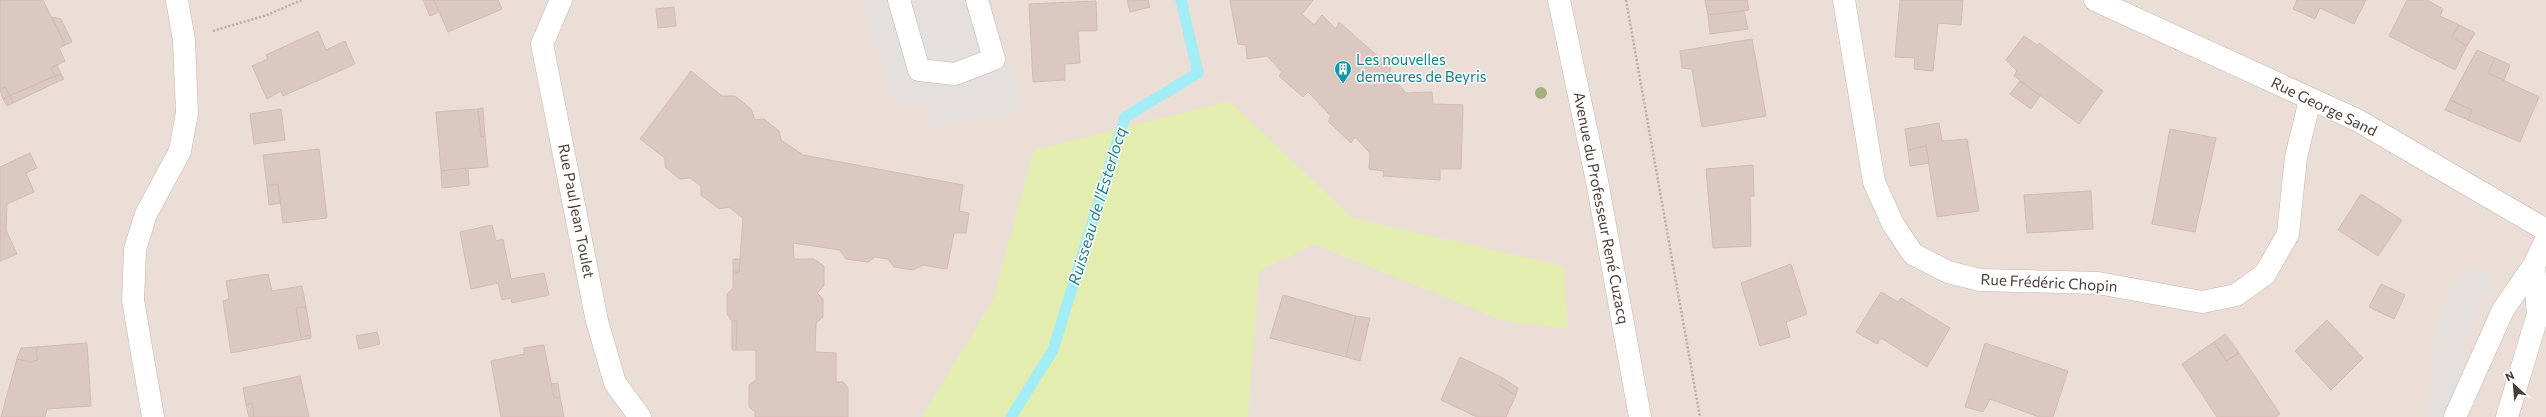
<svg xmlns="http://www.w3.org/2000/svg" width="2546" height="417" font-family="Commissioner,sans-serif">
<rect width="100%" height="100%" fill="#f6eeea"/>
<rect fill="#eaded7" x="0" y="0" width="2546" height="417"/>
<path fill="#e4edb0" d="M1229,101L1352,218L1564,266L1567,329L1504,321L1314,244L1259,271L1248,417H922L993,300L1034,150Z"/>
<g fill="#e4e0de">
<path d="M863,0H990L1023,112L928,125L926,97L896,105Z"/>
<path d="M2483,266L2494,288L2482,300L2470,323L2463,349L2464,372L2444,417H2428L2433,349L2438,324L2451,293L2469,270Z"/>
</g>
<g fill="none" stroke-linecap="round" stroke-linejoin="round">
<path stroke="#a2edf6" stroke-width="11" d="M1011,417L1053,350L1125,117L1198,73L1181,0"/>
</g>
<g fill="#dbc9c1" stroke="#d4bbb0">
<path d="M0,0H43L65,45L59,48L65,61L51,68L55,76L10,96L5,87L0,90Z"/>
<path d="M423,0H434L439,12L430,16Z"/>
<path d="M434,0H498L502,9L448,32Z"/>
<path d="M1127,0H1148L1150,7L1130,12Z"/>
<path d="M1230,0H1313L1302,14L1314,25L1322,15L1336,29L1339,22L1391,68L1389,74L1406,93L1432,92L1433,104L1463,105L1461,169H1440V180L1383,176L1384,171L1369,169L1370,153L1355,137L1351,143L1328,121L1331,116L1308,92L1303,97L1279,76L1282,72L1267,56L1247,59L1246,45L1238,44Z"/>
<path d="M1705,0H1747L1749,10L1708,15Z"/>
<path d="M1900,0H1963L1961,25L1938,23L1933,71L1914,69L1915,58L1895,57Z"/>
<path d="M2297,0H2366L2354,24L2320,8L2315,19L2293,9Z"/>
<path d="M2407,0H2427L2443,9L2440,16L2459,25L2452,37L2467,46L2455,70L2389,36Z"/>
<path d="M1096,1L1097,31H1078L1080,63L1065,64V80L1033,82L1029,4Z"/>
<path d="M674,7L676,26L658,28L656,9Z"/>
<path d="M1744,11L1748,29L1710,34L1708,15Z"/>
<path d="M52,17L61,19L72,42L65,45Z"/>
<path d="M2459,25L2475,33L2467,46L2452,37Z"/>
<path d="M318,31L326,50L345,41L355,64L283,96L281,91L267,99L252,66L268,59L266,55Z"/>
<path d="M2024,36L2037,45L2039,43L2103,91L2079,124L2014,76L2017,71L2006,60Z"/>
<path d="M1752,39L1766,116L1702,127L1692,69L1682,68L1680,51Z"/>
<path d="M2477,50L2495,58L2488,73L2539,97L2520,142L2468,120L2472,110L2450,100Z"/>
<path d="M2495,58L2510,65L2504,80L2488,73Z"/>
<path d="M57,65L61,74L55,76L51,68Z"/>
<path d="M691,71L722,96H735L751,109L755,120L764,119L779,131L781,140L803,155L963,185L959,211L969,213L966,233H954L947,269L923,265L913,270L894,267L888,259L875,257L868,262L846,259L840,250L793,243L794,259H814L824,266V286L817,293L823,299V317L816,323L815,352L836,353V382H843L848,388V417H755V412L749,407V385L756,380V350H736L737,321H732L727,314V294L733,288V272H739L743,218L729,207L719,209L701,195V186L690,178L680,179L665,167V158L640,139Z"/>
<path d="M61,74L64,79L57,82L55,76Z"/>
<path d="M55,76L57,82L13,103L10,96Z"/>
<path d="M2020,81L2040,96L2031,109L2010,94Z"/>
<path d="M5,87L10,96L3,99L0,90Z"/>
<path d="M10,96L13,103L7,106L3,99Z"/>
<path d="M2450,100L2472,110L2468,120L2445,110Z"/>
<path d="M483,108L485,137H481L478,109Z"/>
<path d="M281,109L285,140L254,144L250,114Z"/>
<path d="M478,109L481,137H485L488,167L441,171L436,112Z"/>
<path d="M1939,123L1942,141L1967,139L1979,211L1937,217L1926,146L1908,150L1905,129Z"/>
<path d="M2170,129L2216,138L2195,232L2152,224Z"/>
<path d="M1926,146L1929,163L1910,166L1908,150Z"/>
<path d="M319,149L327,218L283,223L278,184L267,186L263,155Z"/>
<path d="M30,153L37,168L26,173L34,192L7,204L6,230L17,254L0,261V167Z"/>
<path d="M1753,165L1754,196H1750L1751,246L1713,248L1706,169Z"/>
<path d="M468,168L469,185L442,188L441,171Z"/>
<path d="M278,184L280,203L269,205L267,186Z"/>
<path d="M2091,191L2093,229L2027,233L2024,195Z"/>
<path d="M2361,194L2402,220L2378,256L2338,230Z"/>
<path d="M492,225L496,241L503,239L511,279L544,273L549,295L512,303L511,298L502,300L498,283L471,289L460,232Z"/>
<path d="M733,259H740L739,272H733Z"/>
<path d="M1791,264L1807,314L1786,322L1790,337L1760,346L1741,283Z"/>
<path d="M268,274L272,291L302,286L306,307L296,308L301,337L311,335V338L231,353L223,301L229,299L226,281Z"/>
<path d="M2381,284L2405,295L2394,319L2369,307Z"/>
<path d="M1881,292L1898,302L1901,298L1950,328L1927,367L1881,338L1877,344L1856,332Z"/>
<path d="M1283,295L1356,316L1346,357L1270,338Z"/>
<path d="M306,307L311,335L301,337L296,308Z"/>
<path d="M1356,316L1370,318L1360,361L1346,357Z"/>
<path d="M2327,320L2363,358L2331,390L2295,351Z"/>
<path d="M732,321H737L736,350H732Z"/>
<path d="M377,332L380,344L359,349L356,336Z"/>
<path d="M2225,334L2239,353L2226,361L2214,342Z"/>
<path d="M2214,342L2226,361L2239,353L2280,414L2276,417H2217L2182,364Z"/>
<path d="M87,343L91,406L47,409L45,417H1L17,359L31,362L37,360L36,347Z"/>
<path d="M1985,343L2068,371L2053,417H2039L1990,399L1983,412L1965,407Z"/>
<path d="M544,345L554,398L560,397L564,417H501L491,361L524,354V348Z"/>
<path d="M36,347L37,360L31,362L17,359L21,348Z"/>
<path d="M1460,357L1503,378L1499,385L1516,395L1506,417H1477L1441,400Z"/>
<path d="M300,376L309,417H254L252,403L246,405L243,388Z"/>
<path d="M1503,378L1518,388L1516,395L1499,385Z"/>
<path d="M558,383L560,397L554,398L551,384Z"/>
<path d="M252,403L254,417H249L246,405Z"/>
</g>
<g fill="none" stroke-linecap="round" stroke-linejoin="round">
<g stroke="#c5b6ae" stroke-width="23">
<g id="minor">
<path d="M561,0L542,44L597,321L615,383L640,417"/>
<path d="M899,0L919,70L955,74L994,59L977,0"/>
<path d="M1844,0L1874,182L1893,224L1913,254L1948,272L1980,280L2098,283L2202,302L2236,295L2265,274L2288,234L2296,157L2310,100"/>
<path d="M2095,0L2357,120L2546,230"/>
<path d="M153,417L133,300L135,249L146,214L180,151L187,113L184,40L177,0"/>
</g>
</g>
<g stroke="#c5b6ae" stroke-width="23">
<g id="tertiary">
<path d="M1559,0L1597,181L1640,417"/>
<path d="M2455,417L2503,310L2534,265L2546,240"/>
<path d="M2507,417L2538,314L2534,265"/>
</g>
</g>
<g stroke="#c5a99b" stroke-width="2.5" stroke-dasharray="2 2" stroke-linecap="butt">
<path d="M1626,0L1700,417"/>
<path d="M213,31L267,15L302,0"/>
</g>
<use href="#minor" stroke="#fff" stroke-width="22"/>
<use href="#tertiary" stroke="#fff" stroke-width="22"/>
</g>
<circle fill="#a4af7d" cx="1541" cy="93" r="6"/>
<defs>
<g id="building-pin" transform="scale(0.9)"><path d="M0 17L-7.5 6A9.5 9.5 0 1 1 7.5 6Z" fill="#0f9aa8" stroke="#fff"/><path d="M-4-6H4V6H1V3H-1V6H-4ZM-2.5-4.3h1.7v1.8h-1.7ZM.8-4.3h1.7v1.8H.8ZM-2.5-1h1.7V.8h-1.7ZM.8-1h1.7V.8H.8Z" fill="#fff"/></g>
</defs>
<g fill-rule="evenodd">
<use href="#building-pin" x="1343" y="69"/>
</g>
<g text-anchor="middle" stroke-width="3" stroke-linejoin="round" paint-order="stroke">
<g font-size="15" fill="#0d838f" stroke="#fff" text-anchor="start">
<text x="1356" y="65">Les nouvelles<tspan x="1356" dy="17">demeures de Beyris</tspan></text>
</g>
<g font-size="15" fill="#4b3d37" stroke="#fff">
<text transform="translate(2324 107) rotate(26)" y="5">Rue George Sand</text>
<text transform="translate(1601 208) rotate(79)" y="5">Avenue du Professeur René Cuzacq</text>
<text transform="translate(576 211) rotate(79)" y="5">Rue Paul Jean Toulet</text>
<text transform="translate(2049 283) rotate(3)" y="5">Rue Frédéric Chopin</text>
</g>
<g font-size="16" font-style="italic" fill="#207f8c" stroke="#fff">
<text transform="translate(1097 206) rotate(-73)" y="6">Ruisseau de l'Esterlocq</text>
</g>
</g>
<g transform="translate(2514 385) rotate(334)" stroke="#ffffff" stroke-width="3" paint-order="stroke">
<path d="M0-3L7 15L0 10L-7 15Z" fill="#4b3d37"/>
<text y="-6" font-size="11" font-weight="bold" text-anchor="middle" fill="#4b3d37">N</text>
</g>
</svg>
